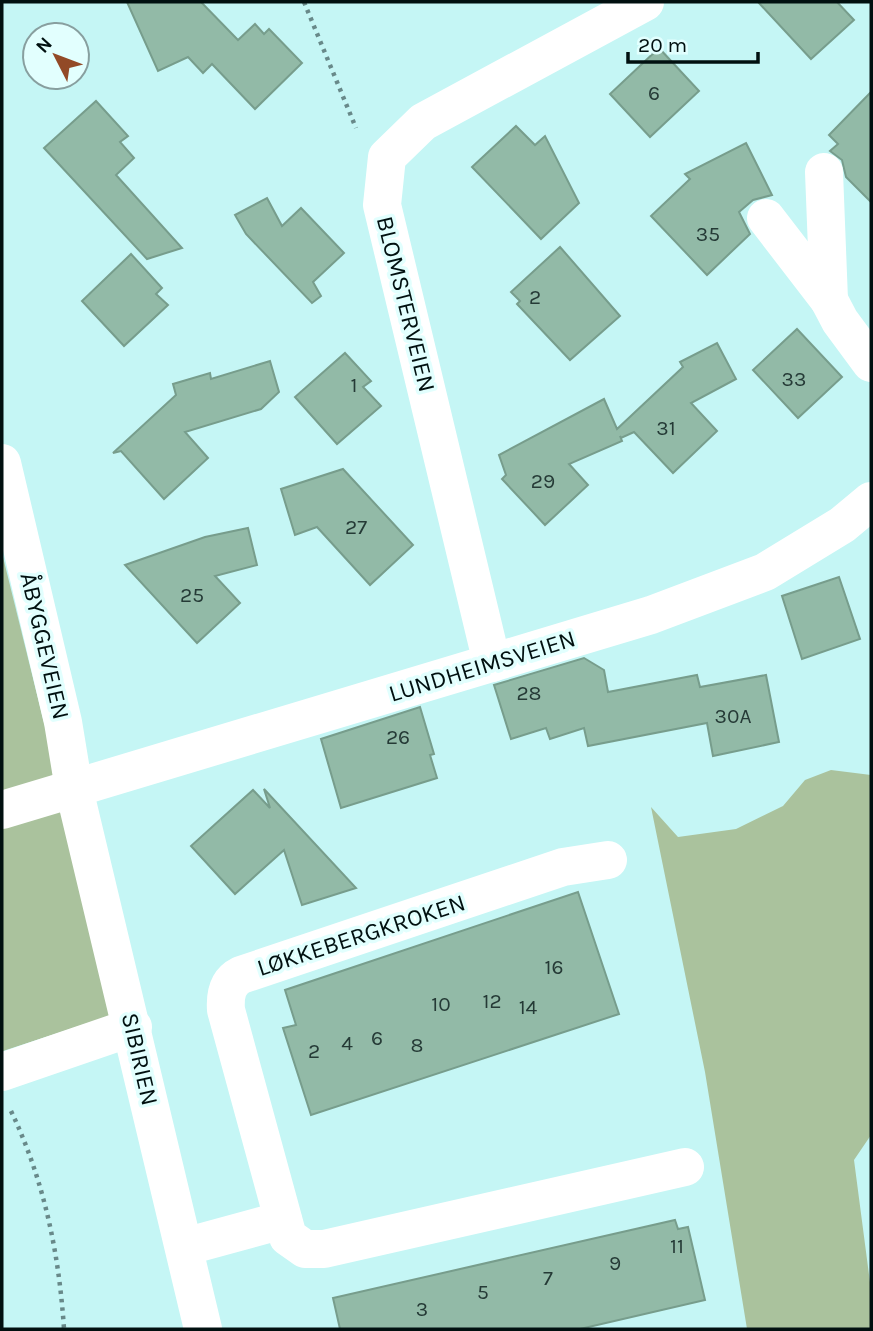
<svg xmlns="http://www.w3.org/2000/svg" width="873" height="1331" font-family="Karla,sans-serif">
<rect width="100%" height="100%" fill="#c5f6f5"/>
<g fill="#aac29d">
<path d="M2,553L116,1014L3,1051L2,1046Z"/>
<path d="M831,770L871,775V1135L854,1160L871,1290V1329H747L705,1072L651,807L678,837L736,829L783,806L805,780Z"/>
</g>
<g fill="#92baa7" stroke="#779d8c" stroke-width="2">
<path d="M127,2H201L238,40L255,24L264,34L269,29L302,63L255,109L212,64L203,73L188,57L158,71Z"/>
<path d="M758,2H837L854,20L811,59Z"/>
<path d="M659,48L699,91L650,137L610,94Z"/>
<path d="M871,92V202L846,177L842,160L830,151L838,144L829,135Z"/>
<path d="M96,101L128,136L120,142L134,158L116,175L182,248L147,259L44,148Z"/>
<path d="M516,126L535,145L545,136L579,203L541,239L472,167Z"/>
<path d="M746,143L772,195L753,200L739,212L750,234L707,275L651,216L690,179L685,174Z"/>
<path d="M267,198L282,226L301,208L344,253L313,282L321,296L312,303L246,234L235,215Z"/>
<path d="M560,247L620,316L570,360L517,304L520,301L511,292Z"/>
<path d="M131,254L162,288L156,294L168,305L124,346L82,301Z"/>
<path d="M797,329L842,377L798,418L753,370Z"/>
<path d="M717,343L736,379L691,403L717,431L673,473L634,432L621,438L620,436L622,441L569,464L588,485L545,525L502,479L506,475L499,455L604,399L617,429L683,367L680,362Z"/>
<path d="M345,353L371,381L363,387L381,406L337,444L295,397Z"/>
<path d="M270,361L279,392L261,409L185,432L208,458L164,499L121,451L113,453L176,395L173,384L210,373L211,379Z"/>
<path d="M343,469L413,545L370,585L317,527L295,535L281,489Z"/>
<path d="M248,528L257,565L215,576L240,603L197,643L125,565L205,537Z"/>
<path d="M839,577L860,639L802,659L782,596Z"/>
<path d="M584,658L604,670L608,692L697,675L700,687L766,675L779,742L713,756L707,723L588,746L584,728L550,739L546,728L511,739L494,685Z"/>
<path d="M420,707L434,754L430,755L437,778L341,808L321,739Z"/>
<path d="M264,789L356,888L302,905L284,850L235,894L191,846L253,790L270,808Z"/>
<path d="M578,892L619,1014L311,1115L283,1028L296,1025L285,990Z"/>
<path d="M675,1220L678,1229L688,1227L705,1300L580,1329H340L333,1298Z"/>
</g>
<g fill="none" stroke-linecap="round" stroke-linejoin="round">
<g stroke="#688989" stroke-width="4.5" stroke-dasharray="3.5 5" stroke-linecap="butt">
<path d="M304,2L356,128"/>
<path d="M11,1111C44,1180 59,1253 64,1329"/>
</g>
<g stroke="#fff" stroke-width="38">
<path d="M824,172L829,300"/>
<path d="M766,218L829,300L840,321L871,363"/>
<path d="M2,463L63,722L74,789L203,1329"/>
<path d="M492,663L382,205L387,157L423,122L645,2"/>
<path d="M2,810L651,615L765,572L842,525L871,501"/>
<path d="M608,860L563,867L241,975C227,982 225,996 226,1010L288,1237L305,1249H324L685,1167"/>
<path d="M2,1072L133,1027"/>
<path d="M184,1247L283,1220"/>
</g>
</g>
<g text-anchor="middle" stroke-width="7" stroke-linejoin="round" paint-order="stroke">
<g font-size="21" fill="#253a36">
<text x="654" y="100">6</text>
<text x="708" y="241">35</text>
<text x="535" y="304">2</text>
<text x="794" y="386">33</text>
<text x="354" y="392">1</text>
<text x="666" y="435">31</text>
<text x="543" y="488">29</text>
<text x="356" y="534">27</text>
<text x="192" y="602">25</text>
<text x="529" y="700">28</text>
<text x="733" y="723">30A</text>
<text x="398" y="744">26</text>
<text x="554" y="974">16</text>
<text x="492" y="1008">12</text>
<text x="441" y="1011">10</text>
<text x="528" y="1014">14</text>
<text x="377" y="1045">6</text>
<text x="347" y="1050">4</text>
<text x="417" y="1052">8</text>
<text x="314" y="1058">2</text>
<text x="677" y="1253">11</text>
<text x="615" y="1270">9</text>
<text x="548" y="1285">7</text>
<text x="483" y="1299">5</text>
<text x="422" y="1316">3</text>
</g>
<g font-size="24" fill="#011010" stroke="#e2fffe">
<text transform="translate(406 304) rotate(76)" y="8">BLOMSTERVEIEN</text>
<text transform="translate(45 646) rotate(77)" y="8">ÅBYGGEVEIEN</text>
<text transform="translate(482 666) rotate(-17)" y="8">LUNDHEIMSVEIEN</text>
<text transform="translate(361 935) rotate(-18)" y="8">LØKKEBERGKROKEN</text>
<text transform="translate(140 1059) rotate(77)" y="8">SIBIRIEN</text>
</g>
</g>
<rect width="873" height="1331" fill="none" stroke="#011010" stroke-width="7"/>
<g transform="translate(56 56) rotate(312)"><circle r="33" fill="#e2fffe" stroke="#889f9f" stroke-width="2"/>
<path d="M0-5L12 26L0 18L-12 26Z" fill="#924a27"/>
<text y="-10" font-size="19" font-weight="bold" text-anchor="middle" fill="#011010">N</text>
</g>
<path d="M628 52v10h130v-10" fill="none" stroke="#011010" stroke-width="3.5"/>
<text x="638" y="52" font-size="21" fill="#011010" stroke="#e2fffe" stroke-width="5" paint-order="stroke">20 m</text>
</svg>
